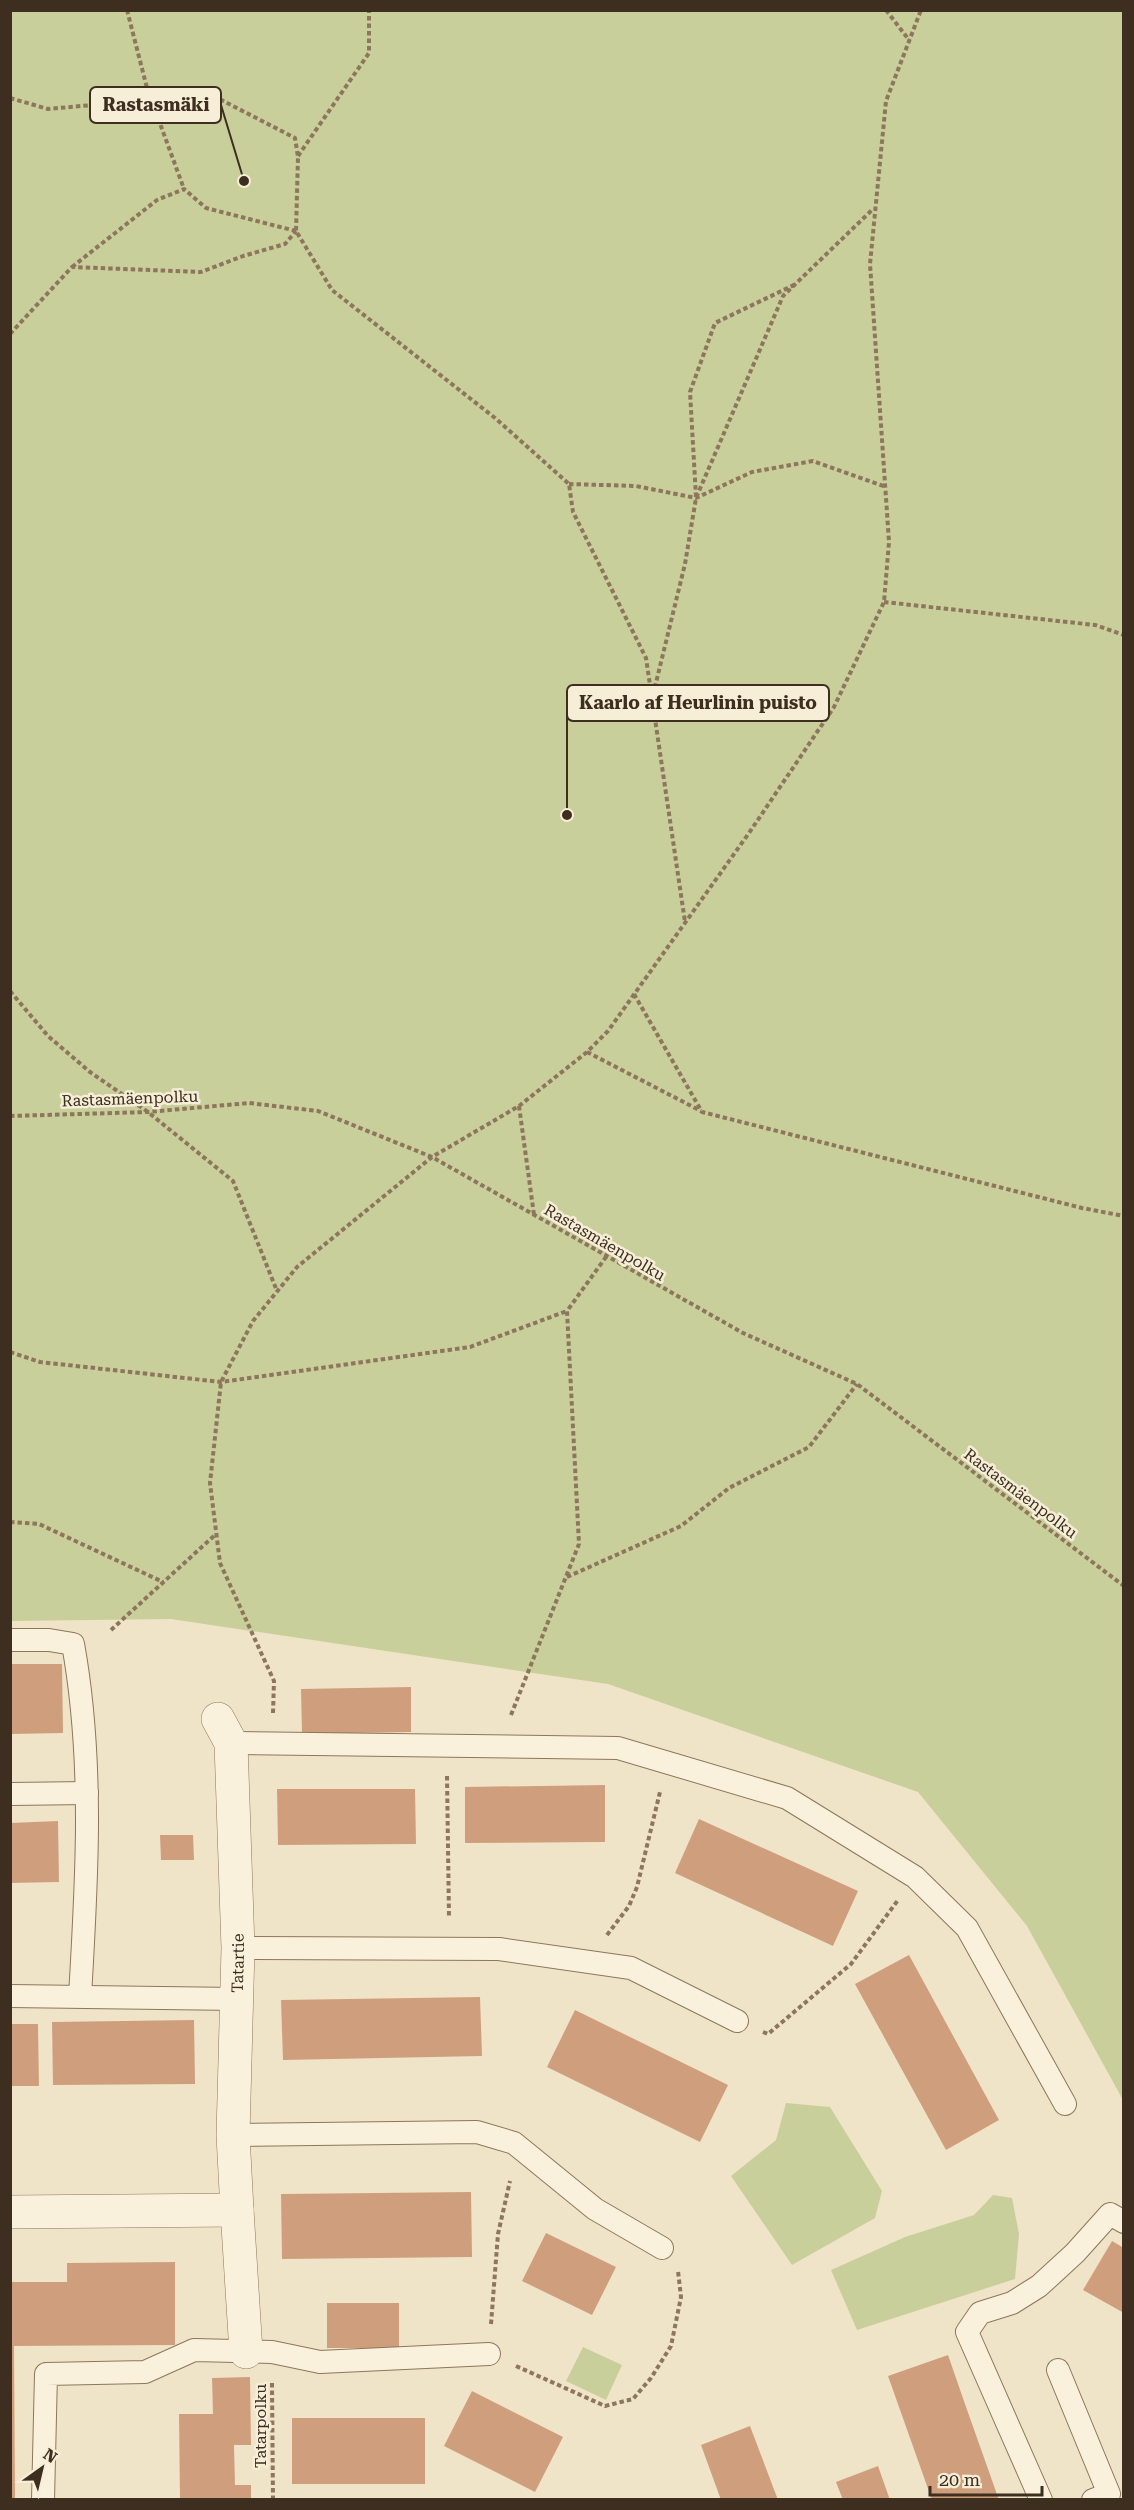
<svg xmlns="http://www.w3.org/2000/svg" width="1134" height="2510" font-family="'Roboto Serif',serif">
<rect width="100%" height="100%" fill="#f0e4c8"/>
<g fill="#c9cf9b">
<path d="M10,11H1123V2100L1027,1926L918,1792L608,1684L171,1619L11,1621Z"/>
<path d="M786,2103L830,2107L882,2191L875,2218L792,2265L731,2176L776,2140Z"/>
<path d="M993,2195L1012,2198L1019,2234L1015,2279L857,2330L831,2270L905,2237L974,2215Z"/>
<path d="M583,2347L622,2365L606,2400L566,2381Z"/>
</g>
<g fill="#cf9f7d">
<path d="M10,1664H62L63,1733L10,1734Z"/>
<path d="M411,1687V1732L302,1734L301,1689Z"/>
<path d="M605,1785V1842L465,1843V1787Z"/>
<path d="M277,1789H415L416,1844L278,1845Z"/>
<path d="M699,1819L858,1891L833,1946L675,1873Z"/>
<path d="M58,1821L59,1882L10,1883V1823Z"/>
<path d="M160,1835H193L194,1860H161Z"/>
<path d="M909,1955L999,2120L946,2150L855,1984Z"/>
<path d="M480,1997L482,2056L283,2060L281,2000Z"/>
<path d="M575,2010L728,2085L700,2142L547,2067Z"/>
<path d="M194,2020L195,2084L53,2085L52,2022Z"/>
<path d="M10,2024H38L39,2086H10Z"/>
<path d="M471,2192L472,2257L282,2259L281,2194Z"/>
<path d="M546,2233L616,2267L592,2315L522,2281Z"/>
<path d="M1112,2241L1124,2248V2313L1083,2290Z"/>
<path d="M175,2262V2345L14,2346L15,2500H10V2282H67V2263Z"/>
<rect x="327" y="2303" width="72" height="45"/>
<path d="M948,2355L965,2404L999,2500H932L888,2376Z"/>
<path d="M250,2377L251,2445H234L235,2485H251V2500H180L179,2414H213L212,2378Z"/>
<path d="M472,2391L563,2437L535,2492L444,2446Z"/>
<rect x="292" y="2418" width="133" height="66"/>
<path d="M750,2426L778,2500H721L701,2445Z"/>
<path d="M878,2466L890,2500H843L836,2482Z"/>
</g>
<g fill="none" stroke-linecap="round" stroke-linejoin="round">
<g stroke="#8d765c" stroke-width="24">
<g id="service">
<path d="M10,1640H49L73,1644C94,1760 87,1879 80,1996"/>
<path d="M231,1743L618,1748L787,1798L915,1877L967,1928L1065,2104"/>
<path d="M10,1794L87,1793"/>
<path d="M238,1948L499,1949L631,1968L737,2021"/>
<path d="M10,1996L237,1999"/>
<path d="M233,2135L477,2132L514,2143L595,2209L662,2248"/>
<path d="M1058,2370L1109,2494L1093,2500"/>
<path d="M43,2500L46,2374L145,2372L194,2350L272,2352L320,2362L489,2354"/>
<path d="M1041,2500L967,2332L980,2313L1012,2303L1039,2286L1075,2253L1110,2214L1124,2222"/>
</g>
</g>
<g stroke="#8d765c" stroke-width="34">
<g id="minor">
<path d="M237,2210L246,2352"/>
<path id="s1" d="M10,2212L237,2210L233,2135L238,1948L231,1743L218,1719"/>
</g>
</g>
<g stroke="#8d765c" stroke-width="4" stroke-dasharray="4.5 3" stroke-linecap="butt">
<path d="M127,10L147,88L184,189"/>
<path d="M886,10L909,40"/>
<path d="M10,98L48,109L115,103L147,88L202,90L295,138L298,157L296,231L332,290L495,418L569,484L573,512L646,658L685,922"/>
<path d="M298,156L369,53V10"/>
<path d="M72,267L157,200L184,189L206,208L296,231"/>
<path d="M10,334L72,267L201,272L243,256L285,244L296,231"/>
<path d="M569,484L636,486L696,498L752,472L813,461L886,487"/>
<path d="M696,497L690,392L715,323L796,284"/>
<path d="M884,602L1095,625L1124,635"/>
<path d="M653,695L685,564L696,498L783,296L873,209"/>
<path d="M10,991L48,1036L90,1072L148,1112L233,1181L277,1291"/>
<path d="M634,994L702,1112L1082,1208L1124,1216"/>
<path d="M587,1052L701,1111"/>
<path d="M519,1106L534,1215"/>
<path d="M10,1116L148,1112L249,1103L318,1111L432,1157L743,1333L857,1384L1124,1586"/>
<path d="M10,1352L40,1362L221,1382L470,1347L567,1311"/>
<path d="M10,1522L39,1524L163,1582"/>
<path d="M567,1577L681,1526L729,1488L809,1447L857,1384"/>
<path d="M111,1630L216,1534"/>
<path d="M273,1713L274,1681L220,1563L210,1483L221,1382L253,1321L297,1267L432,1157L519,1106L587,1052L608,1031L749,833L834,707L884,602L889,542L870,264L886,101L921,10"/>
<path d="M511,1715L579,1544L567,1311L606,1257"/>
<path d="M447,1776L449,1918"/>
<path d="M607,1935L629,1906L637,1887L660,1792"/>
<path d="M763,2032L768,2034L851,1964L898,1900"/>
<path d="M491,2324L498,2234L510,2181"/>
<path d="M516,2366L605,2406L633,2399L651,2378L671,2346L681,2297L678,2271"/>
<path d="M272,2383L273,2500"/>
</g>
<use href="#service" stroke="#faf1dc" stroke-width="22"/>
<use href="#minor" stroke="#faf1dc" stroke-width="33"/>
</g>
<g text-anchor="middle" stroke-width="5" stroke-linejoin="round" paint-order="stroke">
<g font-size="16" fill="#3d2e20" stroke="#f7eed8">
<text transform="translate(130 1098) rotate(-2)" y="6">Rastasmäenpolku</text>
<text transform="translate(605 1242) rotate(30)" y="6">Rastasmäenpolku</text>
<text transform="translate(1021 1493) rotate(37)" y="6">Rastasmäenpolku</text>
<text dy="6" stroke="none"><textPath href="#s1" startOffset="474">Tatartie</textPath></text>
<text transform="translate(260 2426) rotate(-90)" y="6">Tatarpolku</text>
</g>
</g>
<path fill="none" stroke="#3d2e20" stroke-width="2" d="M244 181L221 105M567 815L567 703"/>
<g fill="#3d2e20" stroke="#f7eed8" stroke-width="2">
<circle cx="244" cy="181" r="6"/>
<circle cx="567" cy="815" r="6"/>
</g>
<g fill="#f7eed8" stroke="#3d2e20" stroke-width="2">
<rect x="90" y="87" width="131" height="36" rx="6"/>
<rect x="567" y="685" width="262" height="36" rx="6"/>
</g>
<g font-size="18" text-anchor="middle" font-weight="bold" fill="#3d2e20">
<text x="156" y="111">Rastasmäki</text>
<text x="698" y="709">Kaarlo af Heurlinin puisto</text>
</g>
<rect width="1134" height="2510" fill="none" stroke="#3d2e20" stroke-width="24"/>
<g transform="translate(42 2468) rotate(34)" stroke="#f7eed8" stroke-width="4.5" paint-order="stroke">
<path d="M0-4.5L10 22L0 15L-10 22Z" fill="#3d2e20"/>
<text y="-9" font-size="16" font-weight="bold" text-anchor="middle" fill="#3d2e20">N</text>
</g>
<path d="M930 2486v9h112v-9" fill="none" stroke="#3d2e20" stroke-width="3"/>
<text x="939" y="2486" font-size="18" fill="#3d2e20" stroke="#f7eed8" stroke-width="4.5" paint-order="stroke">20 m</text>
</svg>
